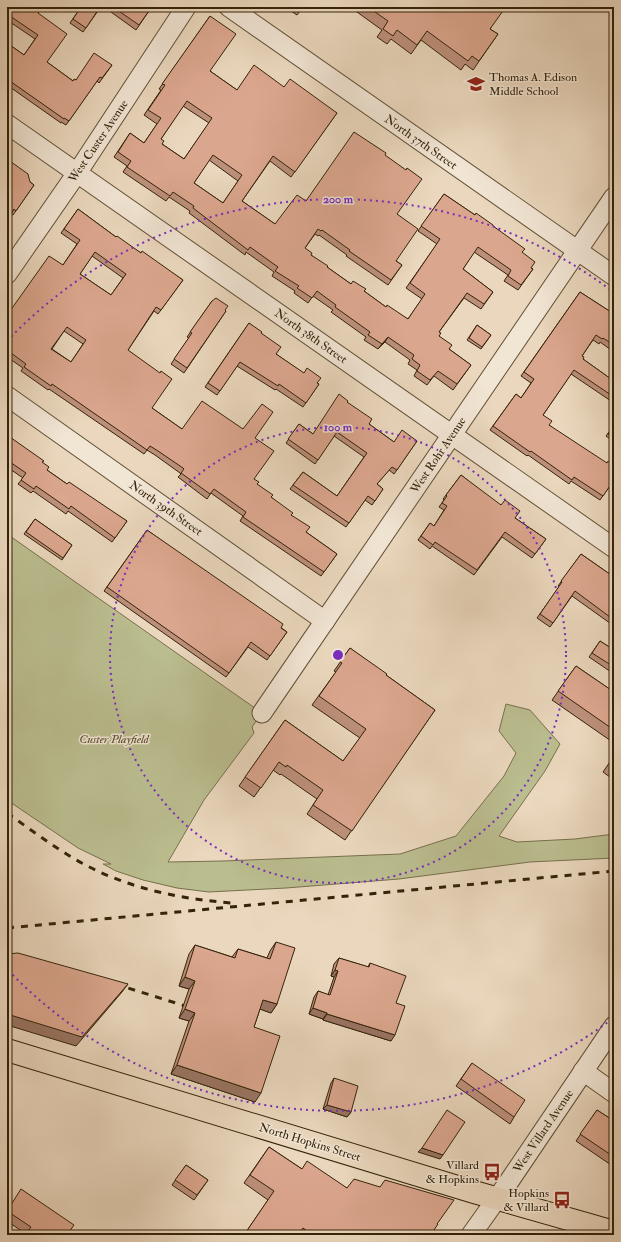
<svg xmlns="http://www.w3.org/2000/svg" width="621" height="1242" font-family="'IM FELL Double Pica',serif">
<rect width="100%" height="100%" fill="#ead7bd"/>
<filter id="stains"><feTurbulence type="fractalNoise" baseFrequency=".005" numOctaves="4"/><feColorMatrix values="0 0 0 0 .2 0 0 0 0 .09 0 0 0 0 .02 0 0 0 .5 -.17"/></filter>
<radialGradient id="worn" r=".72"><stop offset=".6" stop-color="#630" stop-opacity="0"/><stop offset="1" stop-color="#630" stop-opacity=".3"/></radialGradient>
<path fill="#babd8f" stroke="#77704c" d="M7,534L262,713L252,727L254,733L204,800L168,862L223,861L400,854L456,836L504,776L516,753L499,731L506,704L530,710L560,744L545,771L499,836L517,842L575,839L614,834V858L530,862L399,879L286,888L209,892L177,888L143,880L116,871L103,864H111L78,848L7,800Z"/>
<g fill="none" stroke-linecap="round" stroke-linejoin="round">
<g stroke="#625036" stroke-width="21">
<g id="minor">
<path d="M229,7L614,276"/>
<path d="M7,124L614,548"/>
<path d="M7,274L77,173L186,7"/>
<path d="M7,396L325,621"/>
<path d="M262,713L614,197"/>
<path d="M583,1071L614,1093"/>
<path d="M471,1235L508,1183L614,1026"/>
</g>
</g>
<g stroke="#342309" stroke-width="24">
<path id="major" d="M7,1050L474,1192L614,1232"/>
</g>
<use href="#minor" stroke="#f1e5d4" stroke-width="19"/>
<use href="#major" stroke="#ead7bd" stroke-width="22"/>
<g stroke="#342309" stroke-width="3" stroke-dasharray="7 7" stroke-linecap="butt">
<path d="M7,813C27,827 47,842 68,855C118,886 172,898 231,903"/>
<path d="M7,928L614,871"/>
<path d="M115,984L195,1009"/>
</g>
</g>
<g fill="#bc8f7a" stroke="#342309" fill-rule="evenodd">
<path d="M7,7L38,13L47,62L73,81L112,65L99,83L97,81L66,125L61,122V123L7,85V43L24,55L35,39L7,20Z"/>
<path d="M81,7H103L101,9L100,8L83,32L70,23Z"/>
<path d="M104,7H149L151,8L136,30Z"/>
<path d="M285,7H303L297,15Z"/>
<path d="M350,7H503L490,29L498,34L473,70L465,64L461,70L421,40L411,54L391,39L387,44L377,37L382,30Z"/>
<path d="M210,16V71L237,90L284,87L337,113L291,177L270,161L242,201L275,224L306,201L385,155L397,214L396,261L402,265L388,285L346,256L347,255L319,235L318,236L315,234L305,248L311,255L327,267L351,284L364,291L386,307L408,319L422,299L406,288L437,244L418,231L444,194L475,215L493,226L522,252L531,268L533,269L518,290L504,281L508,275L474,252L463,269L493,292L481,309L464,298L439,332V336L449,349L471,365L453,390L434,376L427,385L414,376L417,370L408,364L410,360L385,342L378,349L364,340L366,337L331,312L333,310L313,296L308,303L294,293L295,291L272,276L274,272L246,252L245,255L189,213L190,211L169,197L166,201L123,172L127,166L114,157L130,133L144,143L157,124L144,115L161,90L159,89ZM183,106L209,123L184,159L162,144L161,139ZM209,160L238,181L223,203L194,183Z"/>
<path d="M30,182L34,185L13,215L11,214Z"/>
<path d="M78,209L116,237L183,280L158,314L154,311L128,350L152,408L182,429L255,438L254,479L257,484L271,497L291,515L306,532L337,554L321,576L240,521L243,516L211,493L207,499L178,477L181,474L180,473L155,455L147,450L144,454L49,389L48,390L21,371L23,368L7,357V309L10,311L63,265L77,244L61,233ZM92,256L123,278L111,295L80,274ZM64,331L83,344L71,362L52,349Z"/>
<path d="M580,292L614,314V352L600,342L599,344L593,340L582,356L583,359L611,379L614,375V403L571,374L543,415L549,425L614,480L600,500L571,481L569,484L528,455L527,456L490,430L516,394L521,398L531,383L521,376Z"/>
<path d="M212,301L226,311L184,373L171,364L189,338L187,337Z"/>
<path d="M249,323L261,333L276,354L319,384L303,407L276,389L275,390L237,366L217,395L205,387Z"/>
<path d="M477,325L491,335L481,349L467,340Z"/>
<path d="M347,402L369,424L394,442L417,441L394,474L389,470L377,484L383,489L372,505L365,500L346,527L290,489L303,472L337,496L364,457L334,436L315,464L286,443L299,424L313,434Z"/>
<path d="M614,425V442L606,436Z"/>
<path d="M7,435L42,462L47,470L67,484L127,521L112,542L68,511L66,514L33,491L31,493L18,484L23,478L7,467Z"/>
<path d="M461,475L515,518L546,539L532,558L502,537L474,575L432,546L430,549L418,540L430,523L434,526L444,510L439,507L444,500L443,499Z"/>
<path d="M35,519L72,545L62,560L24,534Z"/>
<path d="M147,530L287,632L267,660L248,647L226,677L104,591Z"/>
<path d="M581,554L614,577V626L572,596L550,627L537,618L559,587L558,586Z"/>
<path d="M600,641L614,650V674L589,657Z"/>
<path d="M350,648L386,675L435,710L345,840L307,814L317,799L281,774L280,775L273,770L254,797L239,786L285,720L343,761L360,738L312,705L336,672L334,671Z"/>
<path d="M576,666L614,692V743L552,700Z"/>
<path d="M614,756V780L603,772Z"/>
<path d="M276,942L277,1004L271,1013L260,1009L254,1027L255,1102L171,1074L189,1021L179,1018L189,989L179,986L189,954L195,945L232,957L238,949L267,958L270,951Z"/>
<path d="M339,958L368,967L370,963L396,1003L391,1041L323,1020V1019L309,1014L314,997L318,991L328,995L334,977L331,976L334,964Z"/>
<path d="M472,1063L514,1117L510,1124L456,1086Z"/>
<path d="M334,1078L351,1112L347,1117L323,1109L331,1083Z"/>
<path d="M597,1110L614,1121V1167L576,1141Z"/>
<path d="M269,1147L302,1169L347,1188L437,1224L432,1233L434,1235H244L268,1200L244,1183Z"/>
<path d="M186,1165L208,1180L194,1200L172,1185Z"/>
<path d="M7,1210L67,1235H26V1234L7,1221Z"/>
</g>
<g fill="#997463" stroke="#342309">
<path d="M388,337L385,342L378,349L382,344Z"/>
<path d="M335,970L338,971L334,977L331,976Z"/>
<path d="M185,977L195,981L189,989L179,986Z"/>
<path d="M128,984L122,992L76,1046L7,1025V1014Z"/>
<path d="M263,1000L277,1004L271,1013L257,1008Z"/>
<path d="M313,1008L327,1013L323,1019L309,1014Z"/>
<path d="M185,1009L195,1013L189,1021L179,1018Z"/>
<path d="M327,1014L395,1035L391,1041L323,1020Z"/>
<path d="M177,1065L261,1093L255,1102L171,1074Z"/>
<path d="M327,1105L351,1112L347,1117L323,1109Z"/>
<path d="M422,1148L443,1155L440,1159L418,1152Z"/>
</g>
<g fill="#dba68e" stroke="#342309" fill-rule="evenodd">
<path d="M7,7H42L38,13L67,34L47,62L73,81L74,79L76,80L94,53L112,65L102,78L100,77L69,121L64,118V119L7,79V43L24,55L38,35L7,14Z"/>
<path d="M81,7H100L86,28L73,19Z"/>
<path d="M113,7H149L151,8L139,25Z"/>
<path d="M368,7H503L505,8L490,29L498,34L479,61L472,56L468,61L427,31L417,45L397,30L393,36L383,29L388,21Z"/>
<path d="M210,16L236,34L210,71L237,90L254,65L284,87L290,79L337,113L295,172L273,156L242,201L275,224L297,195L306,201L354,132L386,153L385,155L406,170L407,168L422,179L397,214L418,229L396,261L402,265L391,280L349,251L350,250L322,230L321,231L318,229L305,248L312,253L311,255L328,266L327,267L351,284L353,281L366,289L364,291L386,307L387,305L408,319L425,294L410,283L440,239L421,226L444,194L475,215L476,213L493,225V226L525,249L522,252L535,262L531,268L533,269L521,285L508,276L511,270L478,247L463,269L493,292L484,304L467,293L439,332L441,333L439,336L452,345L449,349L471,365L457,384L438,371L430,380L417,371L420,365L412,359L414,355L388,337L382,344L368,335L370,332L335,307L336,305L317,291L312,298L297,288L299,286L275,271L278,267L250,247L248,250L193,208L194,206L173,192L170,196L127,167L131,161L118,152L130,133L144,143L161,118L148,110L165,85L162,84ZM187,101L212,118L184,159L162,144L164,141L161,139ZM213,155L242,175L223,203L194,183Z"/>
<path d="M7,159L28,174L30,182L34,185L16,211L14,209L7,219Z"/>
<path d="M78,209L116,237L117,236L141,253L142,251L183,280L161,310L156,307L128,350L160,373L161,371L172,379L152,408L182,429L202,401L243,429L262,404L273,412L255,438L274,451L254,479L259,482L257,484L273,495L271,497L293,513L291,515L310,527L306,532L337,554L324,572L243,517L246,512L214,489L210,494L181,473L184,469L183,468L158,451L150,446L147,450L52,384L51,386L24,367L26,364L7,350V309L10,311L49,256L63,265L80,240L64,229ZM95,252L126,274L111,295L80,274ZM67,327L86,340L71,362L51,349Z"/>
<path d="M580,292L614,314V345L603,338L602,339L596,335L582,356L584,357L583,359L611,379L614,375V397L574,370L543,415L552,421L549,425L607,463L608,461L614,466V480L603,496L574,477L572,480L531,451L530,452L493,426L516,394L521,398L534,379L524,372Z"/>
<path d="M216,298L228,306L225,310L226,311L187,368L174,359L192,333L190,332L212,301Z"/>
<path d="M249,323L262,332L261,333L281,347L276,354L304,373L307,368L321,378L317,383L319,384L306,403L279,384L278,386L240,362L220,391L208,383Z"/>
<path d="M477,325L491,335L482,347L469,338Z"/>
<path d="M339,394L348,401L347,402L372,419L369,424L394,442L402,430L417,441L397,470L392,467L377,484L383,489L375,501L368,496L349,523L293,485L303,472L337,496L367,453L337,432L318,460L288,439L299,424L313,434Z"/>
<path d="M614,425V438L608,434Z"/>
<path d="M7,435L44,461L42,462L49,467L47,470L67,484L69,482L127,521L115,538L71,506L69,509L36,486L34,489L21,480L26,473L7,460Z"/>
<path d="M461,475L501,505L505,500L520,511L515,518L546,539L535,554L505,532L477,570L435,542L433,545L421,536L430,523L434,526L447,506L442,503L447,496L446,495Z"/>
<path d="M35,519L72,545L63,558L26,532Z"/>
<path d="M147,530L283,624L281,628L287,632L270,656L251,642L229,673L107,587Z"/>
<path d="M581,554L614,577V620L575,591L553,623L540,614L562,582L561,581Z"/>
<path d="M600,641L614,650V667L592,653Z"/>
<path d="M350,648L387,674L386,675L435,710L352,831L313,805L323,790L287,765L286,767L279,762L261,788L245,777L285,720L343,761L366,729L319,696L342,663L340,662Z"/>
<path d="M576,666L614,692V730L558,691Z"/>
<path d="M614,756V767L609,764Z"/>
<path d="M276,942L295,948L277,1004L263,1000L254,1027L280,1036L261,1093L177,1065L195,1013L185,1009L195,981L185,977L195,945L235,958L238,949L270,959Z"/>
<path d="M18,953L128,984L82,1037L7,1014V954Z"/>
<path d="M339,958L369,967L370,963L406,976L396,1003L405,1006L395,1035L327,1014V1013L313,1008L318,991L330,995L338,971L335,970Z"/>
<path d="M472,1063L525,1100L514,1117L461,1079Z"/>
<path d="M334,1078L358,1086L351,1112L327,1105Z"/>
<path d="M447,1110L465,1122L443,1155L422,1148Z"/>
<path d="M597,1110L614,1121V1157L580,1134Z"/>
<path d="M269,1147L302,1169L307,1161L347,1188L354,1179L380,1187L385,1180L454,1200L437,1224H438L432,1233L434,1235H313L303,1228L298,1235H244L274,1191L250,1175Z"/>
<path d="M186,1165L208,1180L197,1195L175,1180Z"/>
<path d="M21,1189L74,1225L67,1235H34L28,1231L31,1227L7,1211Z"/>
</g>
<g fill="none" stroke="#7b2cbf" stroke-width="2" stroke-dasharray="2 4">
<circle cx="338" cy="655" r="228"/>
<path d="M612 1019A456 456 0 0 1 7 969M7 341A456 456 0 0 1 612 291"/>
</g>
<defs>
<g id="school-bare" transform="scale(1.38)"><path d="M0-5L7-2L0 1L-7-2ZM-4 1L0 2.5L4 1V4Q0 6-4 4Z" fill="#8f2418" stroke="#f1e5d4" stroke-width="2.5" paint-order="stroke"/></g>
<g id="bus-bare" transform="scale(1.38)"><path d="M-5-6H5V4H4V6H2V4H-2V6H-4V4H-5ZM-3.5-4V0h7V-4ZM-3.5 1.2v1.5H-2V1.2ZM2 1.2v1.5H3.5V1.2Z" fill="#8f2418" stroke="#f1e5d4" stroke-width="2.5" paint-order="stroke"/></g>
</defs>
<g fill-rule="evenodd">
<use href="#school-bare" x="476" y="84"/>
<use href="#bus-bare" x="492" y="1172"/>
<use href="#bus-bare" x="562" y="1200"/>
</g>
<g text-anchor="middle" stroke-width="3" stroke-linejoin="round" paint-order="stroke">
<g font-size="12" fill="#342309" stroke="#f1e5d4" text-anchor="end">
<text x="489" y="81" text-anchor="start">Thomas A. Edison<tspan x="489" dy="14">Middle School</tspan></text>
<text x="479" y="1169">Villard<tspan x="479" dy="14">&amp; Hopkins</tspan></text>
<text x="549" y="1197">Hopkins<tspan x="549" dy="14">&amp; Villard</tspan></text>
</g>
<g font-size="12" fill="#342309" stroke="#f1e5d4">
<text transform="translate(98 141) rotate(-56)" y="4">West Custer Avenue</text>
<text transform="translate(421 142) rotate(35)" y="4">North 37th Street</text>
<text transform="translate(311 336) rotate(35)" y="4">North 38th Street</text>
<text transform="translate(438 455) rotate(-56)" y="4">West Rohr Avenue</text>
<text transform="translate(166 508) rotate(35)" y="4">North 39th Street</text>
<text transform="translate(543 1131) rotate(-56)" y="4">West Villard Avenue</text>
<text transform="translate(310 1142) rotate(17)" y="4">North Hopkins Street</text>
</g>
<g font-size="12" font-style="italic" fill="#564a2a" stroke="#f1e5d4">
<text x="114" y="743">Custer Playfield</text>
</g>
</g>
<circle cx="338" cy="655" r="6" fill="#7b2cbf" stroke="#f1e5d4" stroke-width="2"/>
<g font-size="12" text-anchor="middle" font-weight="bold" fill="#7b2cbf" stroke="#f1e5d4" stroke-width="3" stroke-linejoin="round" paint-order="stroke">
<text x="338" y="203">200 m</text>
<text x="338" y="431">100 m</text>
</g>
<rect width="621" height="1242" fill="none" stroke="#ead7bd" stroke-width="24"/>
<rect x="8" y="8" width="605" height="1226" fill="none" stroke="#342309" stroke-width="2"/>
<rect x="12" y="12" width="597" height="1218" fill="none" stroke="#342309"/>
<rect width="100%" height="100%" filter="url(#stains)"/>
<rect width="100%" height="100%" fill="url(#worn)"/>
</svg>
